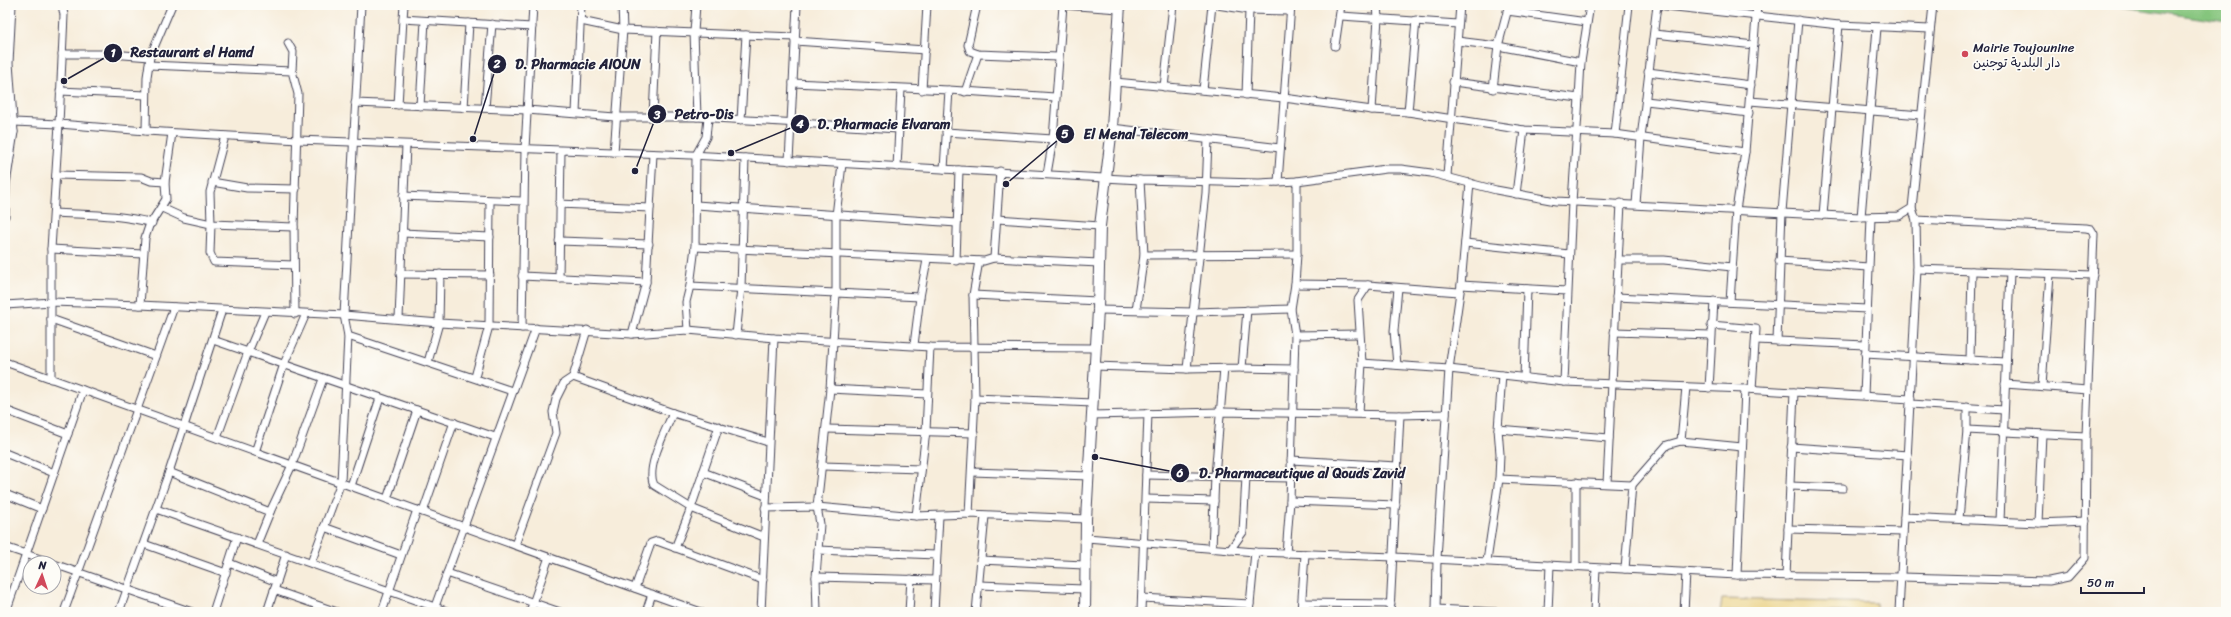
<svg xmlns="http://www.w3.org/2000/svg" width="2231" height="617" font-family="Sriracha,'Playpen Sans Arabic',sans-serif">
<rect width="100%" height="100%" fill="#fdfcf7"/>
<filter id="ink" filterUnits="userSpaceOnUse"><feTurbulence type="fractalNoise" baseFrequency=".025" numOctaves="2"/><feDisplacementMap in="SourceGraphic" scale="8" xChannelSelector="R" yChannelSelector="G"/><feConvolveMatrix kernelMatrix="1 2 1 2 8 2 1 2 1" color-interpolation-filters="sRGB"/></filter>
<filter id="wash" filterUnits="userSpaceOnUse"><feTurbulence type="fractalNoise" baseFrequency=".012" numOctaves="4" result="noise"/><feDisplacementMap in="SourceGraphic" scale="16" xChannelSelector="R" yChannelSelector="G"/><feGaussianBlur stdDeviation="0.9" result="paint"/><feColorMatrix in="noise" values="0 0 0 0 0 0 0 0 0 0 0 0 0 0 0 0 0 1.4 0 .05"/><feComposite in="paint" operator="in"/></filter>
<g filter="url(#wash)">
<rect width="100%" height="100%" fill="#f7eddb"/>
<path fill="#85c57d" stroke="#54745c" d="M2110,5H2226V22Z"/>
<path fill="#eeda9e" stroke="#887e6c" d="M1722,599L1876,603V612H1720Z"/>
</g>
<g filter="url(#ink)">
<g fill="none" stroke-linecap="round" stroke-linejoin="round">
<g stroke="#424053" stroke-width="9">
<g id="street">
<path d="M62,5L64,15L59,124L146,131L298,140L691,155L1140,180L1259,183L1297,181L1386,169H1401L1431,173L1496,190L1556,201L1861,217L1899,216L1912,208L1933,5"/>
<path d="M696,5L694,32L697,117"/>
<path d="M977,5L968,45L970,51L978,54L1058,57"/>
<path d="M1063,5L1119,9"/>
<path d="M1217,5L1249,10L1290,11"/>
<path d="M1657,5L1839,25L1930,29"/>
<path d="M1507,11L1587,22"/>
<path d="M1341,16L1458,24"/>
<path d="M403,19L404,5"/>
<path d="M581,21L623,30L795,37"/>
<path d="M1655,34L1754,45"/>
<path d="M795,41L925,50"/>
<path d="M1457,41L1498,46L1581,62"/>
<path d="M288,43L293,52L292,71"/>
<path d="M1335,46L1341,5"/>
<path d="M62,54H111L150,57"/>
<path d="M149,65L292,71L298,94L294,227L295,314"/>
<path d="M1648,72L1751,85"/>
<path d="M1115,82L1284,98L1372,110L1408,112L1524,130L1615,134L1745,152"/>
<path d="M1453,82L1579,98L1581,62L1590,5"/>
<path d="M793,83L949,90L944,169"/>
<path d="M1164,87L1173,5"/>
<path d="M1493,89L1498,46L1509,5"/>
<path d="M922,90L927,5"/>
<path d="M949,90L1055,97"/>
<path d="M1203,90L1212,5"/>
<path d="M60,91L146,95"/>
<path d="M965,92L978,54"/>
<path d="M1246,95L1249,10"/>
<path d="M1646,101L1749,113"/>
<path d="M1750,101L1921,115"/>
<path d="M355,103L527,110L615,117H697L898,129"/>
<path d="M398,105L403,19L532,27"/>
<path d="M420,106L425,21"/>
<path d="M464,108L469,23"/>
<path d="M485,108L492,24"/>
<path d="M1372,110L1378,18L1377,5"/>
<path d="M1408,112L1416,20"/>
<path d="M576,113L581,5"/>
<path d="M653,116L657,31"/>
<path d="M741,120L746,35"/>
<path d="M14,122L59,124L51,249V379"/>
<path d="M1112,128L1280,148"/>
<path d="M146,131L147,77L150,57L172,5"/>
<path d="M5,132H14"/>
<path d="M946,132L1053,139"/>
<path d="M1615,134L1629,5"/>
<path d="M225,136L210,192L211,224L294,227"/>
<path d="M614,152L623,30L622,5"/>
<path d="M789,161L797,5"/>
<path d="M897,167L901,89"/>
<path d="M1047,174L1053,139L1063,5"/>
<path d="M56,175L141,177L151,181L165,182"/>
<path d="M1447,176L1460,5"/>
<path d="M212,182L247,188L296,189"/>
<path d="M1278,182L1291,5"/>
<path d="M1516,194L1524,130"/>
<path d="M403,196L523,201"/>
<path d="M559,204L650,208"/>
<path d="M1636,204L1641,138L1657,5"/>
<path d="M696,205L957,223"/>
<path d="M162,208L184,218L211,224L210,253L214,262L294,265"/>
<path d="M54,213C87,215 119,214 152,223"/>
<path d="M1823,215L1839,25"/>
<path d="M5,216L6,184L14,132L9,63L12,5"/>
<path d="M1861,217L1877,28"/>
<path d="M997,219L1100,226"/>
<path d="M402,233L490,237"/>
<path d="M559,241L649,244"/>
<path d="M1465,243L1569,254"/>
<path d="M695,247L984,261L994,258L1000,171"/>
<path d="M51,249L143,254"/>
<path d="M1144,255L1297,254"/>
<path d="M994,258L1099,263"/>
<path d="M1618,260H1664L1732,267"/>
<path d="M956,261L959,170"/>
<path d="M1779,261L1869,267"/>
<path d="M1917,269L2093,275"/>
<path d="M400,274L490,275"/>
<path d="M522,276L646,282"/>
<path d="M559,278L561,151"/>
<path d="M1295,284L1368,285L1459,292"/>
<path d="M1461,285L1567,291"/>
<path d="M690,286L920,297"/>
<path d="M973,295L1098,301"/>
<path d="M1616,297L1867,309"/>
<path d="M1730,302L1736,210L1745,152L1757,5"/>
<path d="M5,305L52,302L140,305L344,315L439,323L632,334L688,330L774,338L930,347L1095,348"/>
<path d="M140,305L145,238L149,226L166,199L165,182L172,133"/>
<path d="M1098,310L1194,312L1291,309"/>
<path d="M1136,310L1144,255L1140,180"/>
<path d="M51,319L156,356"/>
<path d="M399,319L406,145"/>
<path d="M1711,325L1756,329L1752,389"/>
<path d="M522,328L525,149L533,5"/>
<path d="M688,330L686,302L690,286L695,247L696,155L706,137L708,118"/>
<path d="M1614,332L1711,335"/>
<path d="M632,334L646,282L653,154"/>
<path d="M736,335L741,288L745,158"/>
<path d="M1295,335L1359,334"/>
<path d="M348,336L512,391"/>
<path d="M213,340L495,437"/>
<path d="M1756,340L1865,345"/>
<path d="M1777,341L1782,212L1798,20"/>
<path d="M914,345L920,297L927,260"/>
<path d="M1865,354L1970,360L1972,271"/>
<path d="M1970,360L2006,362"/>
<path d="M5,362L701,612"/>
<path d="M428,362L439,323L440,274"/>
<path d="M1362,363L1449,369L1564,382L1745,389L1911,399"/>
<path d="M1397,365L1394,331L1398,288"/>
<path d="M1094,366L1187,369L1242,368L1247,310"/>
<path d="M1242,368L1294,369"/>
<path d="M1187,369L1206,193L1208,139"/>
<path d="M475,377L489,326L490,201"/>
<path d="M573,377L673,413L768,442"/>
<path d="M1524,378L1527,289"/>
<path d="M1564,382L1572,202L1579,98"/>
<path d="M2005,384L2088,390"/>
<path d="M2042,386L2050,274"/>
<path d="M1709,388L1714,301"/>
<path d="M830,389L927,394"/>
<path d="M1864,396L1871,217"/>
<path d="M975,398L1093,403"/>
<path d="M1911,404L2004,410"/>
<path d="M5,410L68,434"/>
<path d="M673,413C666,430 645,468 654,485L691,508L764,537"/>
<path d="M1359,413L1362,363L1358,300L1368,285"/>
<path d="M1091,415L1221,412L1400,415L1446,414"/>
<path d="M827,429L974,433"/>
<path d="M1498,429L1609,438"/>
<path d="M1967,430V407"/>
<path d="M217,438L248,352L265,312"/>
<path d="M1681,441L1686,387"/>
<path d="M1791,447L1908,455"/>
<path d="M255,452L284,364L306,314"/>
<path d="M5,453L54,473"/>
<path d="M1291,460L1397,466"/>
<path d="M822,466L921,469"/>
<path d="M169,472L270,512"/>
<path d="M703,472L766,496"/>
<path d="M972,472L1089,476"/>
<path d="M1146,475L1291,478"/>
<path d="M1499,479L1632,485L1625,569"/>
<path d="M1576,482V567"/>
<path d="M1607,483L1621,203"/>
<path d="M1632,485L1667,445L1681,441L1742,447"/>
<path d="M351,486L380,398"/>
<path d="M1790,486L1843,488"/>
<path d="M5,494L42,509"/>
<path d="M387,499L417,410"/>
<path d="M1146,499L1214,501"/>
<path d="M1290,501L1396,505"/>
<path d="M765,508L817,507L916,516L969,514L1086,519"/>
<path d="M156,509L449,612"/>
<path d="M423,512L454,422"/>
<path d="M969,514L975,398L973,295L979,261"/>
<path d="M916,516L926,431L930,347"/>
<path d="M1904,517L2038,523L2086,521"/>
<path d="M1959,519L1967,430L2086,436"/>
<path d="M2000,521L2010,272"/>
<path d="M2038,523L2042,434"/>
<path d="M324,527L401,555"/>
<path d="M1788,529L1903,532"/>
<path d="M1087,538L1255,552L1394,557L1737,575L1901,577L2049,581L2068,577L2085,558L2086,436L2094,234L2091,229L2086,228L1916,220"/>
<path d="M144,544L226,573"/>
<path d="M257,544L270,512L292,465L323,379"/>
<path d="M515,545L556,433L553,412L556,399L564,383L573,377L587,330"/>
<path d="M5,547L52,563"/>
<path d="M675,548L691,508L719,426"/>
<path d="M1212,549L1215,476L1224,368"/>
<path d="M818,550L936,555"/>
<path d="M1230,550L1243,532L1246,477"/>
<path d="M1286,554L1290,501L1295,335L1291,309L1295,284L1297,254V181"/>
<path d="M980,560L1084,565"/>
<path d="M1487,561L1499,479L1500,454L1498,429L1502,375"/>
<path d="M229,563L277,582"/>
<path d="M311,563L341,482L348,336L344,315L361,5"/>
<path d="M54,564L192,612"/>
<path d="M447,573L560,612"/>
<path d="M1737,575L1745,389"/>
<path d="M1786,576L1794,392"/>
<path d="M816,577L935,580"/>
<path d="M980,585L1084,589"/>
<path d="M635,588L651,543L657,541L763,580"/>
<path d="M274,590L337,612"/>
<path d="M1142,598L1250,604L1249,612"/>
<path d="M1302,603L1391,604"/>
<path d="M1250,604L1255,552"/>
<path d="M1436,609L1496,612"/>
<path d="M6,612L83,390"/>
<path d="M64,612L174,307"/>
<path d="M119,612L169,472L222,310"/>
<path d="M213,612L237,537"/>
<path d="M267,612L286,554"/>
<path d="M382,612L417,510"/>
<path d="M433,612L536,328"/>
<path d="M530,612L549,557"/>
<path d="M646,612L652,594"/>
<path d="M761,612L774,338"/>
<path d="M817,612L816,577L820,524L817,507L830,389L836,294V216L842,164"/>
<path d="M909,612L911,579"/>
<path d="M934,612L939,516"/>
<path d="M976,612L985,516"/>
<path d="M1141,612L1148,413"/>
<path d="M1301,612L1305,554"/>
<path d="M1390,612L1400,415"/>
<path d="M1436,612L1437,559L1449,369L1461,285L1470,183"/>
<path d="M1548,612L1550,565"/>
<path d="M1594,612L1596,568"/>
<path d="M1684,612L1686,572"/>
<path d="M1899,612L1917,269L1916,220L1912,208"/>
</g>
</g>
<g stroke="#424053" stroke-width="12">
<path id="secondary" d="M1085,612L1086,519L1098,310L1100,226L1112,128L1120,5"/>
</g>
<use href="#street" stroke="#fff" stroke-width="7"/>
<use href="#secondary" stroke="#fff" stroke-width="10"/>
</g>
</g>
<circle fill="#d1495b" stroke="#fdfcf7" stroke-width="1.5" cx="1965" cy="54" r="4"/>
<g text-anchor="middle" stroke-width="3.5" stroke-linejoin="round" paint-order="stroke">
<g font-size="13" fill="#22223b" stroke="#fdfcf7" text-anchor="start">
<text x="1973" y="52">Mairie Toujounine<tspan x="1973" dy="15">دار البلدية توجنين</tspan></text>
</g>
</g>
<path fill="none" stroke="#22223b" stroke-width="1.5" d="M64 81L113 53M473 139L497 64M635 171L657 114M731 153L800 124M1006 184L1065 134M1095 457L1180 473"/>
<g fill="#22223b" stroke="#fdfcf7" stroke-width="1.5">
<circle cx="64" cy="81" r="4"/>
<circle cx="473" cy="139" r="4"/>
<circle cx="635" cy="171" r="4"/>
<circle cx="731" cy="153" r="4"/>
<circle cx="1006" cy="184" r="4"/>
<circle cx="1095" cy="457" r="4"/>
<circle cx="113" cy="53" r="10"/>
<circle cx="497" cy="64" r="10"/>
<circle cx="657" cy="114" r="10"/>
<circle cx="800" cy="124" r="10"/>
<circle cx="1065" cy="134" r="10"/>
<circle cx="1180" cy="473" r="10"/>
</g>
<g font-size="12" text-anchor="middle" font-weight="bold" fill="#fff">
<text x="113" y="57">1</text>
<text x="497" y="68">2</text>
<text x="657" y="119">3</text>
<text x="800" y="128">4</text>
<text x="1065" y="138">5</text>
<text x="1180" y="477">6</text>
</g>
<g font-size="14" text-anchor="middle" font-weight="bold" fill="#22223b" stroke="#fdfcf7" stroke-width="3.5" stroke-linejoin="round" paint-order="stroke">
<text x="192" y="57">Restaurant el Hamd</text>
<text x="578" y="69">D. Pharmacie AIOUN</text>
<text x="704" y="119">Petro-Dis</text>
<text x="884" y="129">D. Pharmacie Elvaram</text>
<text x="1136" y="139">El Menal Telecom</text>
<text x="1302" y="478">D. Pharmaceutique al Qouds Zavid</text>
</g>
<rect width="2231" height="617" fill="none" stroke="#fdfcf7" stroke-width="20"/>
<g transform="translate(42 575) rotate(3)"><circle r="19" fill="#fdfcf7" stroke="#a5a5ac"/>
<path d="M0-3L7 15L0 10L-7 15Z" fill="#d1495b"/>
<text y="-6" font-size="11" font-weight="bold" text-anchor="middle" fill="#22223b">N</text>
</g>
<path d="M2081 587v6h63v-6" fill="none" stroke="#22223b" stroke-width="2"/>
<text x="2087" y="587" font-size="12" fill="#22223b" stroke="#fdfcf7" stroke-width="3" paint-order="stroke">50 m</text>
</svg>
